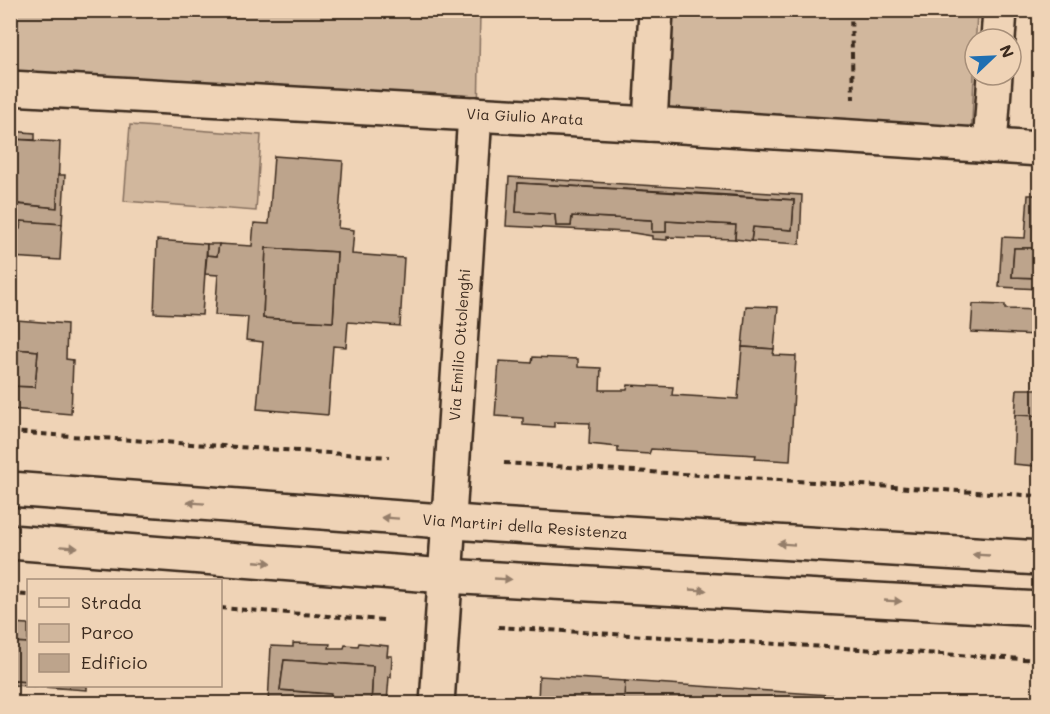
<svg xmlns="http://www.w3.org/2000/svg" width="1050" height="714" font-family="Mali,sans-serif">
<rect width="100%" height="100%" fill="#efd3b6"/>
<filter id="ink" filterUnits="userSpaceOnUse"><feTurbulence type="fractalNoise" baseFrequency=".0167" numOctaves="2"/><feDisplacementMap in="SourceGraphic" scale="12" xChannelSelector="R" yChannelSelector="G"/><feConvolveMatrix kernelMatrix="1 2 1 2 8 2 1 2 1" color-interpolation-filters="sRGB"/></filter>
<g filter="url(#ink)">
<g fill="#d1b79d" stroke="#86705e" stroke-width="1.5">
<path d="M10,11H480L478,118L11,72Z"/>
<path d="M655,11H977L971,143L655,129Z"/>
<path d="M130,125L261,135L256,211L124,201Z"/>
</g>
<g fill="#bda48c" stroke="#3b2a1e" stroke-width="1.5" fill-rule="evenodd">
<path d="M10,131L35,133V140L10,139Z"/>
<path d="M10,139L60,142L57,208L10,203Z"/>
<path d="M274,156L343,161L338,228L354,230L352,254L404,258L400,326L348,322L346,347L333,346L328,415L257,409L263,342L246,340L248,317L215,315L218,275L205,274L207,255L217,256L219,244L252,246L254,223L269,224ZM266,248L337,252L333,322L263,318Z"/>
<path d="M58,175H65L62,224L13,221L14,204L57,208Z"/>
<path d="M509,177L802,195L800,244L751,241L753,227L792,230L794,200L729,195L518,183L516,212L555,214L556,226H571L572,216L652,220V232H666V221L736,225L735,239L667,237V240L652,239V236L627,232L506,226Z"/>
<path d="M518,183L794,200L792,230L753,227L751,241L735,239L736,225L666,221V232H652V220L572,216L571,226H556L555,214L516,212Z"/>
<path d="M1028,195H1040L1037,248H1014L1012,277L1040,278V289L999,287L1002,237L1025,238Z"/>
<path d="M1040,216V278L1012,277L1014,248H1037Z"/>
<path d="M21,221L62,224L60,260L10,257V228L20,229Z"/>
<path d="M157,240L207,244L202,315L154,313Z"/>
<path d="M207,244H219L217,256L207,255Z"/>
<path d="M266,248L337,252L333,322L263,318Z"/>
<path d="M973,304L1005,305V309L1040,310V335L971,332Z"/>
<path d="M746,306L778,307L774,349L742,347Z"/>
<path d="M16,320L67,324L66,359L73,360L71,414L10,409V353H14L11,386L35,387L38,351L14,349Z"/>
<path d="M742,347L774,349L773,355L796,356L790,461L755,459L756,455L651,449L649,454L618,452V447L589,444L590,423L554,422V427L523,425V418L495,416L499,361L532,363L533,357L578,359V367L601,368L600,390H627L628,385L673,387L672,395L738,399Z"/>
<path d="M14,349L38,351L35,387L11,386Z"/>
<path d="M1017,389H1040V416L1015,415Z"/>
<path d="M1015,415L1040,416V470H1035V466L1013,464Z"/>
<path d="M10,623L28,624V643L10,642Z"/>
<path d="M10,642L28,643V682L14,681V685H10Z"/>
<path d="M293,643L330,644L329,648H344L345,645L358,646L359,643L388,646L387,656H392L391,677H389L387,702L371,704L373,666L284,660L280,690L331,694V704H268L271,646L293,647Z"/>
<path d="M284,660L373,666L371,704H331V694L280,690Z"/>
<path d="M539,676L625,681L624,704H538Z"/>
<path d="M14,681L28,682V686H87V690L14,685Z"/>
<path d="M625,681L947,703V704H624Z"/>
</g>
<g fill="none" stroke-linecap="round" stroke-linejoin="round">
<g stroke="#3b2a1e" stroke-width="38">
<g id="minor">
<path d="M998,39L1000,10"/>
<path d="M10,88L650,124L1040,149"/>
<path d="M650,124L656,10"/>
<path d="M990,146L995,75"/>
<path d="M437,704L475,114"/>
</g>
</g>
<g stroke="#3b2a1e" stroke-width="38">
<g id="tertiary">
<path d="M10,489L496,525L1040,558"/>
<path d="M10,542L445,576L1040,609"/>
</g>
</g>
<g stroke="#3b2a1e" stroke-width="4" stroke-dasharray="6 4.5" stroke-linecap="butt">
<path d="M851,10L853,99"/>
<path d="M10,432L389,457"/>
<path d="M504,463L1040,496"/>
<path d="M10,594L28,595"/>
<path d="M220,608L383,620"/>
<path d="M498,627L1040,660"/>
</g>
<use href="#minor" stroke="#efd3b6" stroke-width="33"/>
<use href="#tertiary" stroke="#efd3b6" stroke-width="33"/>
</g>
<defs><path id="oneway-solid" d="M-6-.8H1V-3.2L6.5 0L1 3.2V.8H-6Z" transform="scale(1.5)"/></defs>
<g fill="#957e6a">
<use href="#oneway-solid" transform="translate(196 503) rotate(-176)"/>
<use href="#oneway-solid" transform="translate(390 518) rotate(-176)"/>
<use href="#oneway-solid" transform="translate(786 544) rotate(-176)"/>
<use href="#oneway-solid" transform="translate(69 547) rotate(4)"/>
<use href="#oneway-solid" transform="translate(981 555) rotate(-177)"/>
<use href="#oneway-solid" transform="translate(263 562) rotate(5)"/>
<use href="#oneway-solid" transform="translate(503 579) rotate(3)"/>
<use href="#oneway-solid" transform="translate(698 590) rotate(3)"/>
<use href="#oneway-solid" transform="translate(893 601) rotate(3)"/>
</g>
</g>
<g text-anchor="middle" stroke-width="4.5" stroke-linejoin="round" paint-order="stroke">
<g font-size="15" fill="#3b2a1e" stroke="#efd3b6">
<text transform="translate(525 117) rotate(3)" y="5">Via Giulio Arata</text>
<text transform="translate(460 345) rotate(-86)" y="5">Via Emilio Ottolenghi</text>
<text transform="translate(525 527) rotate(4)" y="5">Via Martiri della Resistenza</text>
</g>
</g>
<rect width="1050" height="714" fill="none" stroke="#efd3b6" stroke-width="36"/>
<rect x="18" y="18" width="1014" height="678" fill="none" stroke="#3b2a1e" stroke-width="2" filter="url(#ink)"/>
<rect x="27" y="579" width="195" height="108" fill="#efd3b6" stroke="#a78f79" stroke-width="1.5"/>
<rect x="39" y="598" width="30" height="9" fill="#efd3b6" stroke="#a78f79" stroke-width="1.5"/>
<text x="81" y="609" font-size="18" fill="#3b2a1e">Strada</text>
<rect x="39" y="624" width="30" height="18" fill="#d1b79d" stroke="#a78f79" stroke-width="1.5"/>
<text x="81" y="639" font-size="18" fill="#3b2a1e">Parco</text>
<rect x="39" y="654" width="30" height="18" fill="#bda48c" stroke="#a78f79" stroke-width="1.5"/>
<text x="81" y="669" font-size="18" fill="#3b2a1e">Edificio</text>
<g transform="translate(993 57) rotate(67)"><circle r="28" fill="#efd3b6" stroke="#a78f79" stroke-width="1.5"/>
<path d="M0-4.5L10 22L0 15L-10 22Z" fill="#1f6fb2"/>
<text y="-9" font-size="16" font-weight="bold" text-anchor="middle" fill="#3b2a1e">N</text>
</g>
</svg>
